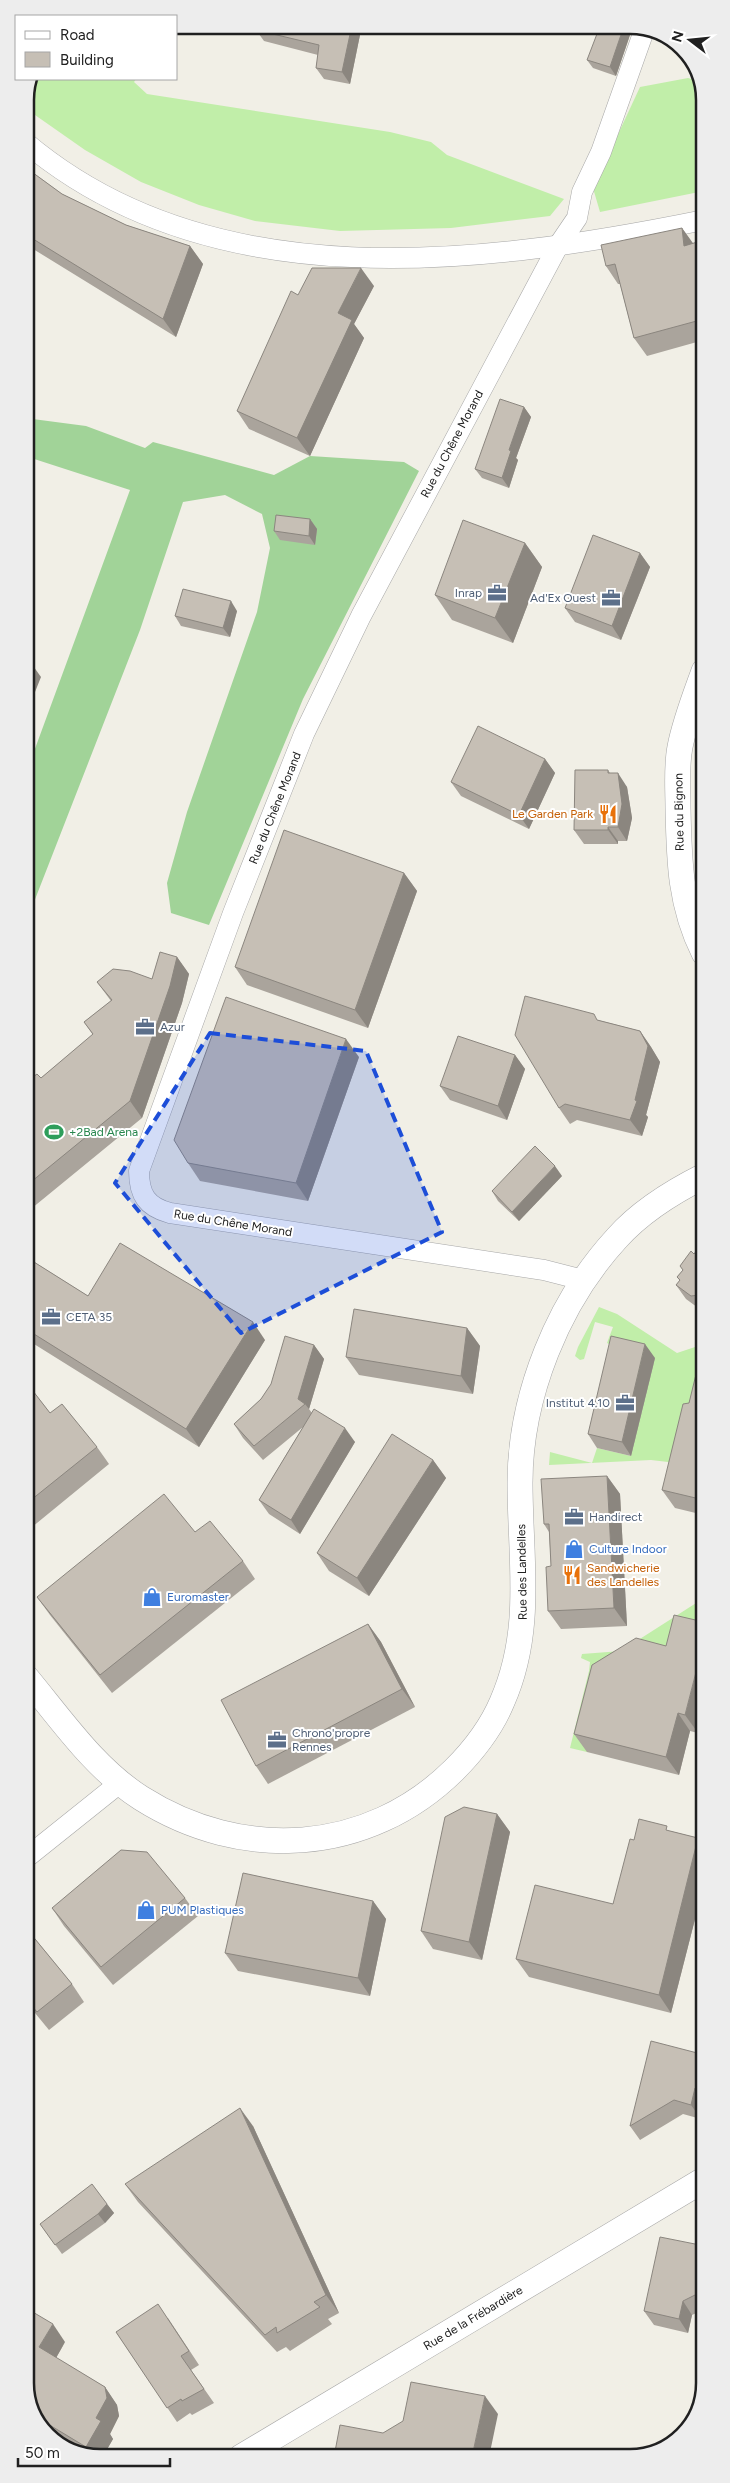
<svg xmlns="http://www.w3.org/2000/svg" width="730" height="2483" font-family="Figtree,sans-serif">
<rect width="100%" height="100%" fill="#f1efe6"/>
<g fill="#c1eea9">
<path d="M688,78L702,82L703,85L704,191L600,212L593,188L640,87Z"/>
<path d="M34,79H136L134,82L147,94L390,132L431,142L447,155L564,199L550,216L451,228L340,231L255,221L199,205L141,182L85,150L25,108V100Z"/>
<path d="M599,1307L617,1314L677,1353L704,1344V1409L685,1464L651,1460L549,1465L550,1452L592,1463L597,1448L631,1456L621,1350L607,1343L613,1327L595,1322L584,1359L580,1360L575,1356L578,1347Z"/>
<path d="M704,1598L705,1637L679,1664L604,1683L587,1752L570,1748L589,1671L590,1662L581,1658L582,1654L621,1651Z"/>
</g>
<path fill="#a1d398" d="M25,418L86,426L145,448L153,442L274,475L310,456L404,462L419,471L303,699L209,925L171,913L167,883L187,812L257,612L270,548L262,514L225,495L183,502L140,630L34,902L26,913L25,776L130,490L25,456Z"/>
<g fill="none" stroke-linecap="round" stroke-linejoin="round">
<g stroke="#a7a7a7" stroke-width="21">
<g id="minor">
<path d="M25,142C212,300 482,265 704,220"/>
<path d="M583,1280L544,1270L170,1213C147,1207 139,1195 139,1171L233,913L304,734L361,616L558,246L577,218L582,192L601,152L645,28"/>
<path d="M26,1858L121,1782"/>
</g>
</g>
<g stroke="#a7a7a7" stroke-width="26">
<g id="tertiary">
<path d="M704,671C695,696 685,721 680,747C676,767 678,788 678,808C679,861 680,905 704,953"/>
<path d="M26,1677C61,1719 94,1768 141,1798C242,1862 368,1855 454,1770C474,1750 491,1728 502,1702C534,1630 520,1559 520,1483C520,1396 558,1302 617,1238C641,1211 672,1192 704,1176"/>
<path d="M241,2457L705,2179"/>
</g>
</g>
<use href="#minor" stroke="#fff" stroke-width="20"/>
<use href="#tertiary" stroke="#fff" stroke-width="25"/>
</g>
<g fill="#aaa49c">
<path d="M257,25H362L350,84L324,79L316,68L318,55L264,41L256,30Z"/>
<path d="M632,29L616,76L593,68L587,60Z"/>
<path d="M25,167L62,194L126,225L190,246L203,264L176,337L25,244Z"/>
<path d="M682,228L693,244L704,240V340L647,356L634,338L620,284H618L606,266Z"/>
<path d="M374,286L354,324L364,338L310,456L249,429L237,411L298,295Z"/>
<path d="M524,407L531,417L516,458L518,460L509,488L482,478L475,469Z"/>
<path d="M310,519L317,529L315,545L280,540L274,531Z"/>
<path d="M525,543L542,567L513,643L452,620L435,595Z"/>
<path d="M640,553L650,567L621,640L575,622L565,608Z"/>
<path d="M237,611L230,637L181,626L175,616Z"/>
<path d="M545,759L555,773L529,829L461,796L451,782Z"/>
<path d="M608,770L610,773L627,787L632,818L627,841H618V844H584L574,830Z"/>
<path d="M404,873L417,891L368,1028L247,985L235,967Z"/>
<path d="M177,957L189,974L182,1003L142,1118L26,1213V1082L41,1078L93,1035L84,1022L111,1001L97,982L152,979Z"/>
<path d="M598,1020L640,1031L651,1047L660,1062L646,1115L648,1117L642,1136L577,1120L570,1124L559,1108Z"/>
<path d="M515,1055L525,1069L507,1120L450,1100L440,1086Z"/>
<path d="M359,1057L308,1201L200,1181L188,1163Z"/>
<path d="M562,1176L519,1221L498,1201L492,1191Z"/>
<path d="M704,1241V1310H701L686,1299L676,1285L680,1281L677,1277L683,1270L680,1266L694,1254Z"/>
<path d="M26,1257L88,1296L265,1340L199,1447L26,1339Z"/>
<path d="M467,1328L480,1346L473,1394L359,1375L346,1357Z"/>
<path d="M314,1345L324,1359L309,1409L312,1413L355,1442L300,1534L269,1514L259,1500L303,1427L263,1460L243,1438L234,1424L261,1399Z"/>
<path d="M704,1355V1515L675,1508L662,1490Z"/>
<path d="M655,1358L631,1456L597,1448L588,1434Z"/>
<path d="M26,1382L50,1413L97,1447L109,1464L26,1532Z"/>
<path d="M433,1460L446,1478L369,1596L329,1571L317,1553Z"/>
<path d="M607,1476L620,1494L627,1626L561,1629L548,1611L551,1566L549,1532L544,1524Z"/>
<path d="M195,1532L243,1561L255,1579L112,1693L50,1615L37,1597Z"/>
<path d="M368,1624L381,1642L415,1707L268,1784L256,1766Z"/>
<path d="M636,1638L698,1733L690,1731L679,1775L587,1752L574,1734Z"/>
<path d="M497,1814L510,1832L482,1960L433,1949L421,1931Z"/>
<path d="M670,1831L698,1838L705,1848V1880L671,2013L529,1977L516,1959L613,1904L634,1840Z"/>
<path d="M185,1898L198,1916L113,1985L64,1926L52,1908Z"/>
<path d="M373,1901L386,1919L370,1996L238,1971L225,1953Z"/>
<path d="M26,1928L72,1984L84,2002L49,2030L26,2002Z"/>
<path d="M705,2055V2102L701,2119L683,2114L640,2140L630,2126Z"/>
<path d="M253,2126L339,2313L328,2319L332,2324L290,2351L286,2347L277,2352L138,2202L125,2184Z"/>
<path d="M107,2204L114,2213L105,2223L62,2254L40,2224Z"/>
<path d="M705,2239V2309L692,2315L688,2333L654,2325L644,2311Z"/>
<path d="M168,2318L199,2365L191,2370L214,2403L192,2415L190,2413L177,2422L116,2332Z"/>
<path d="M65,2342L56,2358L105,2387L117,2405L119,2416L110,2434L113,2439L102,2458H95L69,2447L48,2434L26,2398Z"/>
</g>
<g fill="#8b867f">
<path d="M352,25H362L350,84L342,72Z"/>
<path d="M624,26H630L632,29L616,76L610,67Z"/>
<path d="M682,228L695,246H684Z"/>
<path d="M190,246L203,264L176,337L163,319Z"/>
<path d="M361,268L374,286L354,324L364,338L310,456L297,438L338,313Z"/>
<path d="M524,407L531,417L516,458L518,460L509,488L502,478L509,450Z"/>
<path d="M310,519L317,529L315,545L309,536Z"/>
<path d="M525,543L542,567L513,643L495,618Z"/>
<path d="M640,553L650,567L621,640L612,626Z"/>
<path d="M231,601L237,611L230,637L223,628Z"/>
<path d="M31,663L41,677L27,712L25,710V678Z"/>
<path d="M545,759L555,773L529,829L519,815Z"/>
<path d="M618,773L627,787L632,818L627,841L618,827Z"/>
<path d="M608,827L618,841V844L608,830Z"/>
<path d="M404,873L417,891L368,1028L355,1010Z"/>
<path d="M177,957L189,974L182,1003L142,1118L130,1101Z"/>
<path d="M640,1031L651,1047L660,1062L646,1115L648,1117L642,1136L630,1120Z"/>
<path d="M346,1039L359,1057L308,1201L296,1183Z"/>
<path d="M515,1055L525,1069L507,1120L498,1106Z"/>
<path d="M555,1166L562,1176L519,1221L512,1212Z"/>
<path d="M253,1322L265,1340L199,1447L186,1429Z"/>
<path d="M467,1328L480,1346L473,1394L461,1376Z"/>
<path d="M645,1344L655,1358L631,1456L622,1442Z"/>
<path d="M314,1345L324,1359L309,1409L305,1404L298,1399Z"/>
<path d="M345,1428L355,1442L300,1534L291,1520Z"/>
<path d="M433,1460L446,1478L369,1596L357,1578Z"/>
<path d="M607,1476L620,1494L627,1626L614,1608Z"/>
<path d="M368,1624L381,1642L415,1707L402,1689Z"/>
<path d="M705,1637V1705L698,1733L685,1715Z"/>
<path d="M678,1713L690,1731L679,1775L666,1757Z"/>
<path d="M497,1814L510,1832L482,1960L469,1942Z"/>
<path d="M698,1838L705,1848V1880L671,2013L659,1995Z"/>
<path d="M373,1901L386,1919L370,1996L358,1978Z"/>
<path d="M695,2088L705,2102L701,2119L691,2105Z"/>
<path d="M240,2108L253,2126L339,2313L326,2295Z"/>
<path d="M107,2204L114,2213L105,2223L98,2214Z"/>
<path d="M683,2301L692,2315L688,2333L679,2319Z"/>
<path d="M53,2324L65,2342L52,2365L39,2347Z"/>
<path d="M105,2387L117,2405L119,2416L110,2434L113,2439L102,2458H95L93,2457L86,2447L96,2418Z"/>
<path d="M485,2396L498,2414L489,2457H472Z"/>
</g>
<g fill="#c6bfb5" stroke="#8b867f">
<path d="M257,25H352L342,72L316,68L319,45L256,30Z"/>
<path d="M600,26H624L610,67L587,60Z"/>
<path d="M25,167L62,194L126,225L190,246L163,319L25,234Z"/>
<path d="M682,228L684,246L704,240V319L634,338L615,264L606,266L601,245Z"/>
<path d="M312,268H361L338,313L352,320L297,438L237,411L291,291L298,295Z"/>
<path d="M500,399L524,407L509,450L511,451L502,478L475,469Z"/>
<path d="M276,515L310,519L309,536L274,531Z"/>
<path d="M463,520L525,543L495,618L435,595Z"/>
<path d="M593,535L640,553L612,626L565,608Z"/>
<path d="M183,589L231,601L223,628L175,616Z"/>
<path d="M25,661L31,663L25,678Z"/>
<path d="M478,726L545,759L519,815L451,782Z"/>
<path d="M575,770H608V773H618L622,804L618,827H608V830H574Z"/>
<path d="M284,830L404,873L355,1010L235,967Z"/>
<path d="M160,952L177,957L170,986L130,1101L26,1186V1082L37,1074L41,1078L93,1034L84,1022L112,1000L97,982L113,969L130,971L152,979Z"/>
<path d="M525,996L594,1014L597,1020L640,1031L648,1046L635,1100L637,1101L630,1120L565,1104L559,1108L515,1035Z"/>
<path d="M226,997L346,1039L296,1183L188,1163L174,1140Z"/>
<path d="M458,1036L515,1055L498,1106L440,1086Z"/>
<path d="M535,1146L555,1166L512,1212L492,1191Z"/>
<path d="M704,1241V1303L699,1295L691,1296L676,1285L680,1280L677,1277L683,1270L680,1266L691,1251L694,1254Z"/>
<path d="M120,1243L253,1322L186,1429L26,1329V1257L88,1296Z"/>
<path d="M354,1309L467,1328L461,1376L346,1357Z"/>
<path d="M285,1336L314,1345L298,1399L305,1404L254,1446L234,1424L261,1399L271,1384Z"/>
<path d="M611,1336L645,1344L622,1442L588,1434Z"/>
<path d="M701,1354L704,1355V1500L662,1490L683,1404L689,1403Z"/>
<path d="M26,1382L50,1413L62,1404L97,1447L26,1504Z"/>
<path d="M314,1409L345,1428L291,1520L259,1500Z"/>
<path d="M392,1434L433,1460L357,1578L317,1553Z"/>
<path d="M607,1476L614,1608L548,1611L546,1567L551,1566L549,1524H544L541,1479Z"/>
<path d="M164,1494L195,1532L210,1521L243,1561L100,1675L37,1597Z"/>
<path d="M674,1615L704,1622L705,1637L685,1715L678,1713L666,1757L574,1734L592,1665L636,1638L666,1646Z"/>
<path d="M368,1624L402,1689L256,1766L221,1700Z"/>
<path d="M464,1807L497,1814L469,1942L421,1931L445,1817Z"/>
<path d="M639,1819L667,1826L666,1830L698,1838L659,1995L516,1959L535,1885L613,1904L630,1839L634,1840Z"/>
<path d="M121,1850L147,1852L185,1898L101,1967L52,1908Z"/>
<path d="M243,1873L373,1901L358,1978L225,1953Z"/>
<path d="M26,1928L72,1984L37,2012L26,1999Z"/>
<path d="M651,2041L705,2055V2082L695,2088L691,2105L674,2100L630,2126Z"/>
<path d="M240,2108L326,2295L314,2302L320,2307L277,2333L276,2327L265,2335L125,2184Z"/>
<path d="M92,2184L107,2204L98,2214L55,2245L40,2224Z"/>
<path d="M660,2237L695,2244L705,2239V2296L697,2294L683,2301L679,2319L644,2311Z"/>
<path d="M158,2304L189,2351L181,2356L204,2389L182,2401L181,2399L167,2408L116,2332Z"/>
<path d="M26,2308L53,2324L39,2347L105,2387L107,2398L96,2418L101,2421L86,2447L38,2418L26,2398Z"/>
<path d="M411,2382L485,2396L472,2457H334L340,2425L383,2433L403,2421Z"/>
</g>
<path fill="#1d4ed8" fill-opacity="0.2" stroke="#1d4ed8" stroke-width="4" stroke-dasharray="10 6" stroke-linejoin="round" d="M210,1033L366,1051L442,1232L241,1333L115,1183Z"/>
<defs>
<g id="office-bare" transform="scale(1.5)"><path d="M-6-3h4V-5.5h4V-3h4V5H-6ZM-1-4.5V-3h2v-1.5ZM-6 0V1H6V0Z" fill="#5c6f8a" stroke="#fff" stroke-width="2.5" paint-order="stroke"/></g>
<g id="restaurant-bare" transform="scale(1.5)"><path d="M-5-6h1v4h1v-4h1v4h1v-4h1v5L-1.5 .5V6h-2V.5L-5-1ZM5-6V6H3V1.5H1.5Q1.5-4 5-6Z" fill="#e8710a" stroke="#fff" stroke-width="2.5" paint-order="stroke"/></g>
<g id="stadium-bare" transform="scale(1.5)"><path d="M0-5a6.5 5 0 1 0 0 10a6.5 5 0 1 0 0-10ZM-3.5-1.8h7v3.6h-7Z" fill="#2e9e5b" stroke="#fff" stroke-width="2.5" paint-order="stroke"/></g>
<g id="shop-bare" transform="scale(1.5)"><path d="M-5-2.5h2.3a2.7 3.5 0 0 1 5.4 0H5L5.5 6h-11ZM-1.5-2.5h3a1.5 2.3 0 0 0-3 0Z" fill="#3f7fe0" stroke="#fff" stroke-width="2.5" paint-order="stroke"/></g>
</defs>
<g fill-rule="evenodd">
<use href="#office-bare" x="497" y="593"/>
<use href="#office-bare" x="611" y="598"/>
<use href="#restaurant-bare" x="608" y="814"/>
<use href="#office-bare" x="145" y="1027"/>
<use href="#stadium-bare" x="54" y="1132"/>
<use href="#office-bare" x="51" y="1317"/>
<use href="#office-bare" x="625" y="1403"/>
<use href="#office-bare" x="574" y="1517"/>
<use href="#shop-bare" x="574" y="1549"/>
<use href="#restaurant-bare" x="572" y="1575"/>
<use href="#shop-bare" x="152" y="1597"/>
<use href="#office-bare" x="277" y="1740"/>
<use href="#shop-bare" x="146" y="1910"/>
</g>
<g text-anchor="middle" stroke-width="4" stroke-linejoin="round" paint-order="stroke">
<g font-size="12" fill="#202020" stroke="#fff">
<text transform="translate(452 444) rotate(-62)" y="4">Rue du Chêne Morand</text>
<text transform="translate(275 808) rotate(-68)" y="4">Rue du Chêne Morand</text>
<text transform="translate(679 812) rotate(-91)" y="4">Rue du Bignon</text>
<text transform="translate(233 1223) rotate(9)" y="4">Rue du Chêne Morand</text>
<text transform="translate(522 1572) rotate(-91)" y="4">Rue des Landelles</text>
<text transform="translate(473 2318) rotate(-31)" y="4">Rue de la Frébardière</text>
</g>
<g font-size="12" fill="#4e5e75" stroke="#fff" text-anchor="start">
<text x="482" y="597" text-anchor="end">Inrap</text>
<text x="596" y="602" text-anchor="end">Ad'Ex Ouest</text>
<text x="160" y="1031">Azur</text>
<text x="66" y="1321">CETA 35</text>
<text x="610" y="1407" text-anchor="end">Institut 4.10</text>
<text x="589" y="1521">Handirect</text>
<text x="292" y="1737">Chrono'propre<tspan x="292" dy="14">Rennes</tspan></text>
</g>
<g font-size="12" fill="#c56008" stroke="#fff" text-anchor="end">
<text x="593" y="818">Le Garden Park</text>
<text x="587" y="1572" text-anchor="start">Sandwicherie<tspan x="587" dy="14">des Landelles</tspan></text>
</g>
<g font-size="12" fill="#27864d" stroke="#fff" text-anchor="start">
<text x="69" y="1136">+2Bad Arena</text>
</g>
<g font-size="12" fill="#366cbe" stroke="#fff" text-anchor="start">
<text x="589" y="1553">Culture Indoor</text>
<text x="167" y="1601">Euromaster</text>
<text x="161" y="1914">PUM Plastiques</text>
</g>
</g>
<path d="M0 0H730V2483H0ZM100 34H630A66 66 0 0 1 696 100V2383A66 66 0 0 1 630 2449H100A66 66 0 0 1 34 2383V100A66 66 0 0 1 100 34Z" fill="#ededed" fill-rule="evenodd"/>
<path fill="none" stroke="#202020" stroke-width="2.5" d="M100 34H630A66 66 0 0 1 696 100V2383A66 66 0 0 1 630 2449H100A66 66 0 0 1 34 2383V100A66 66 0 0 1 100 34Z"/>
<rect x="15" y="15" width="162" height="65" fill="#ffffff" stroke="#a6a6a6"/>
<rect x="25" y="31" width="25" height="8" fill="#ffffff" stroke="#a6a6a6"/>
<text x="60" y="40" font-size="15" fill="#202020">Road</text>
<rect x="25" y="52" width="25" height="15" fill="#c6bfb5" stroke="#a6a6a6"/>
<text x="60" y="65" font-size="15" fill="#202020">Building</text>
<g transform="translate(690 40) rotate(286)" stroke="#ffffff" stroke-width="4" paint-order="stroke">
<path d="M0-4L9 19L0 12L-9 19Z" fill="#202020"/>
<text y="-8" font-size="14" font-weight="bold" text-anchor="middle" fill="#202020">N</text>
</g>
<path d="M18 2458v8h152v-8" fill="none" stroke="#202020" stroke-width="2.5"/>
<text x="25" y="2458" font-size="15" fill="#202020" stroke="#ffffff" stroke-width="4" paint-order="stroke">50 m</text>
</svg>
